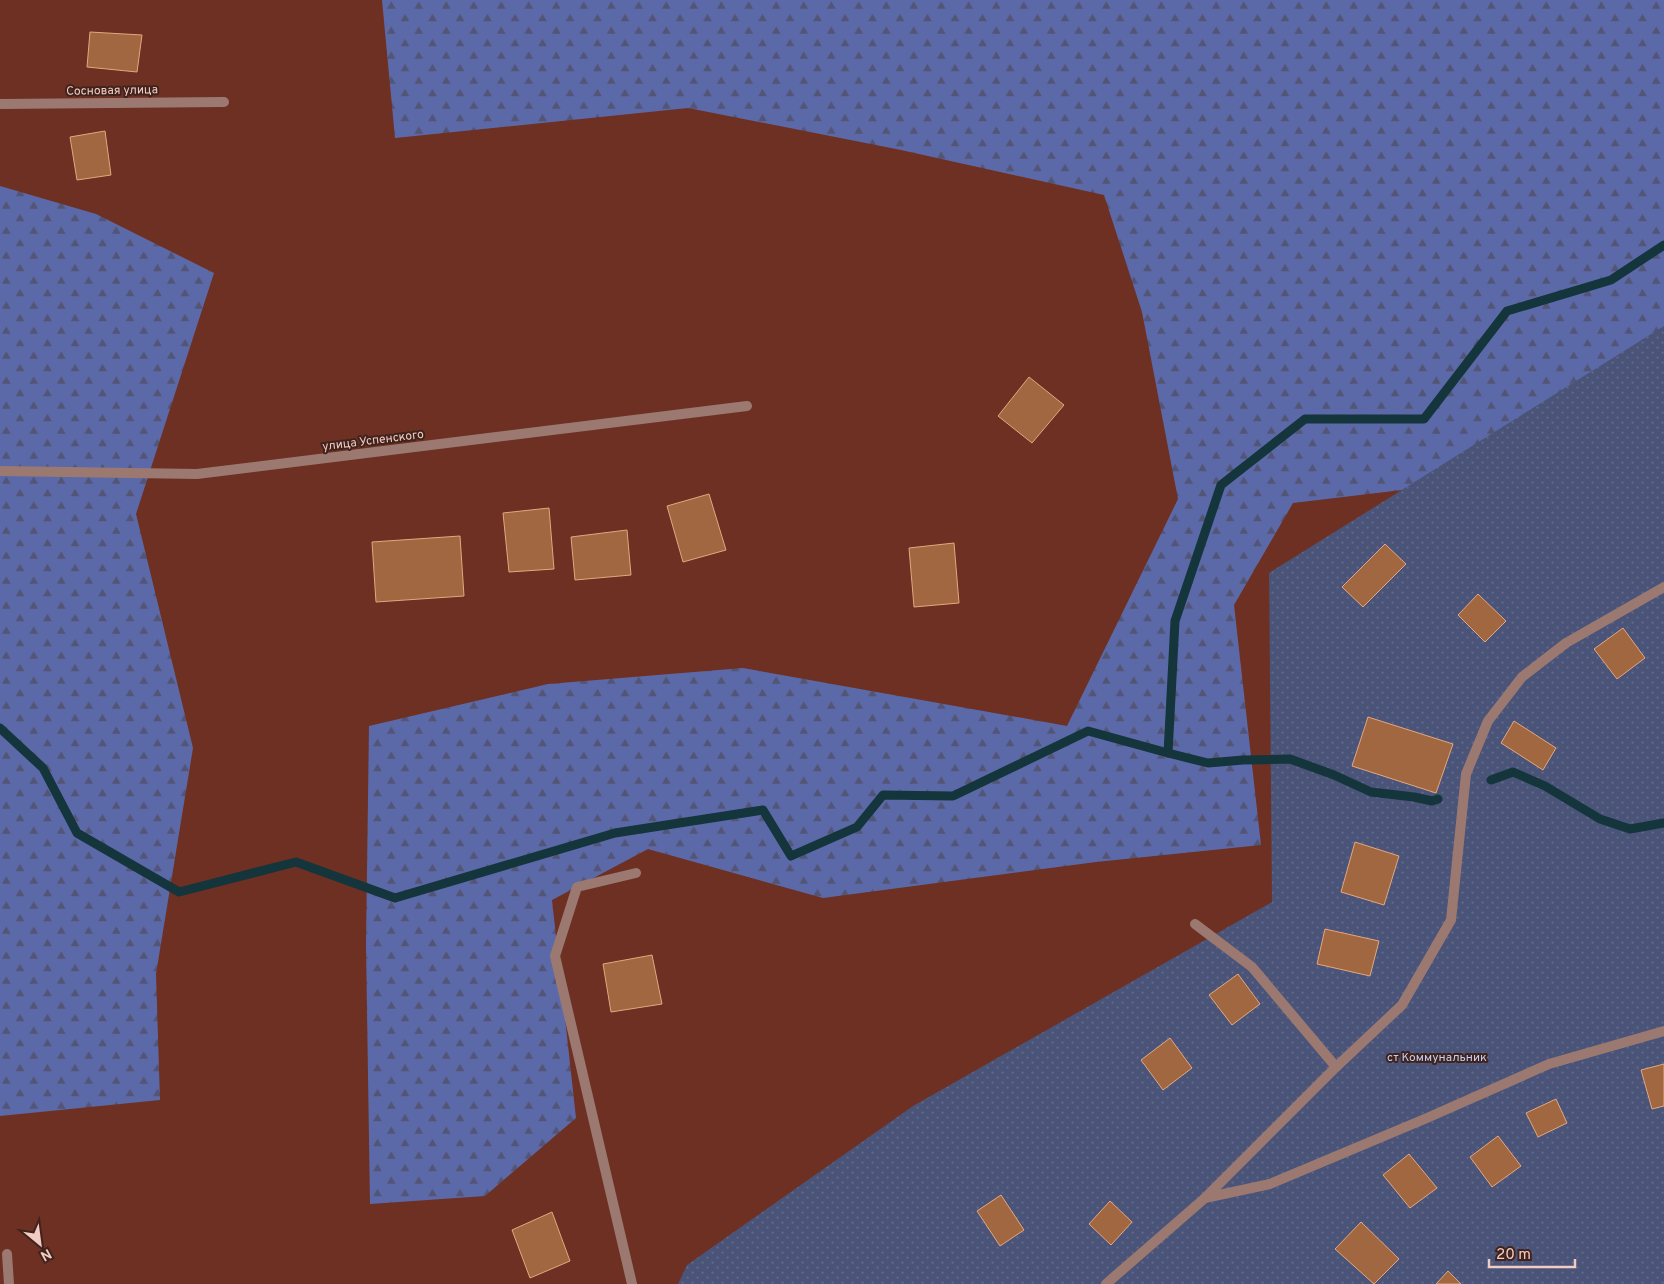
<svg xmlns="http://www.w3.org/2000/svg" width="1664" height="1284" font-family="Overpass,sans-serif">
<defs>
<pattern id="forest-firs" width="22" height="20" patternUnits="userSpaceOnUse" patternTransform="scale(1.25)"><rect width="22" height="20" fill="#5c69a8"/><path d="M5 1l3.5 6h-7zM16 11l3.5 6h-7z" fill="#535576"/></pattern>
<pattern id="garden-dots" width="8" height="8" patternUnits="userSpaceOnUse" patternTransform="scale(1.25)"><rect width="8" height="8" fill="#4a5378"/><path d="M2 2h.1M6 6h.1" fill="none" stroke="#656a8a" stroke-width="1.8" stroke-linecap="round"/></pattern>
</defs>
<rect width="100%" height="100%" fill="#6d3023"/>
<g fill="url(#forest-firs)">
<path d="M382,0H1664V424L1402,490L1293,503L1234,605L1261,845L1096,862L823,898L648,849L552,900L576,1118L485,1196L370,1204L366,945L369,726L548,684L743,668L1067,726L1178,499L1142,312L1104,195L901,150L688,108L395,138Z"/>
<path d="M0,186L96,214L214,273L136,514L193,748L156,974L160,1100L0,1116Z"/>
</g>
<path fill="url(#garden-dots)" d="M1664,326V1284H678L687,1265L913,1106L1272,902L1269,573Z"/>
<g fill="none" stroke-linecap="round" stroke-linejoin="round">
<g stroke="#14353b" stroke-width="9">
<path d="M0,728L43,768L77,833L179,892L296,862L395,898L615,833L763,810L791,856L857,827L883,795L953,796L1088,731L1168,753L1175,621L1221,485L1305,419H1424L1507,311L1611,280L1664,245"/>
<path d="M1168,753L1208,763L1243,760L1290,759L1334,775L1371,792L1414,797L1432,801L1438,799"/>
<path d="M1491,780L1513,772L1545,786L1600,819L1630,829L1664,823"/>
</g>
</g>
<g fill="#a06741" stroke="#e5a780">
<path d="M90,32L142,35L137,72L87,67Z"/>
<path d="M105,131L111,175L77,180L70,137Z"/>
<path d="M1029,377L1064,405L1032,443L998,416Z"/>
<path d="M709,494L726,550L683,562L667,506Z"/>
<path d="M549,508L554,569L509,572L503,513Z"/>
<path d="M627,530L631,575L575,580L571,537Z"/>
<path d="M460,536L464,596L376,602L372,542Z"/>
<path d="M954,543L959,603L914,607L909,548Z"/>
<path d="M1385,544L1406,564L1363,607L1342,587Z"/>
<path d="M1478,594L1506,621L1485,642L1458,615Z"/>
<path d="M1623,628L1645,658L1617,679L1594,649Z"/>
<path d="M1368,717L1453,744L1436,793L1352,766Z"/>
<path d="M1514,721L1556,748L1543,770L1501,743Z"/>
<path d="M1355,842L1399,856L1384,905L1341,892Z"/>
<path d="M1325,929L1379,941L1370,976L1317,964Z"/>
<path d="M652,955L662,1004L611,1012L603,964Z"/>
<path d="M1238,974L1260,1004L1232,1025L1209,995Z"/>
<path d="M1170,1038L1192,1068L1163,1090L1141,1060Z"/>
<path d="M1664,1064V1106L1652,1109L1641,1070Z"/>
<path d="M1556,1099L1567,1123L1538,1137L1526,1113Z"/>
<path d="M1498,1136L1521,1166L1492,1187L1470,1157Z"/>
<path d="M1409,1154L1437,1188L1410,1208L1383,1175Z"/>
<path d="M1001,1195L1024,1230L1000,1246L977,1211Z"/>
<path d="M1110,1201L1132,1222L1111,1245L1089,1224Z"/>
<path d="M552,1212L570,1261L530,1278L512,1230Z"/>
<path d="M1361,1222L1399,1259L1374,1284L1335,1249Z"/>
<path d="M1448,1271L1461,1284H1436Z"/>
</g>
<g fill="none" stroke-linecap="round" stroke-linejoin="round">
<g stroke="#9b7971" stroke-width="10">
<path d="M1195,924L1252,967L1336,1067"/>
<path d="M1205,1198L1270,1184L1427,1118L1549,1064L1664,1031"/>
<path d="M7,1254L9,1284"/>
<path d="M632,1284L555,956L577,887L636,873"/>
</g>
<g stroke="#9b7971" stroke-width="10">
<path d="M0,104L224,102"/>
<path d="M0,471L197,474L747,406"/>
<path d="M1106,1284L1205,1198L1336,1067L1402,1005L1451,920L1466,774L1488,721L1522,677L1566,643L1664,587"/>
</g>
</g>
<g text-anchor="middle" stroke-width="4" stroke-linejoin="round" paint-order="stroke">
<g font-size="12" fill="#f2cbc2" stroke="#3f231c">
<text transform="translate(112 90) rotate(-1)" y="4">Сосновая улица</text>
<text transform="translate(373 440) rotate(-7)" y="4">улица Успенского</text>
</g>
<g font-size="12" fill="#c5cff3" stroke="#3f231c">
<text x="1437" y="1061">ст Коммунальник</text>
</g>
</g>
<g transform="translate(40 1244) rotate(151)" stroke="#3f231c" stroke-width="4" paint-order="stroke">
<path d="M0-4L9 19L0 12L-9 19Z" fill="#f2cbc2"/>
<text y="-8" font-size="14" font-weight="bold" text-anchor="middle" fill="#f2cbc2">N</text>
</g>
<path d="M1489 1259v8h86v-8" fill="none" stroke="#f2cbc2" stroke-width="2.5"/>
<text x="1496" y="1259" font-size="15" fill="#f2cbc2" stroke="#3f231c" stroke-width="4" paint-order="stroke">20 m</text>
</svg>
